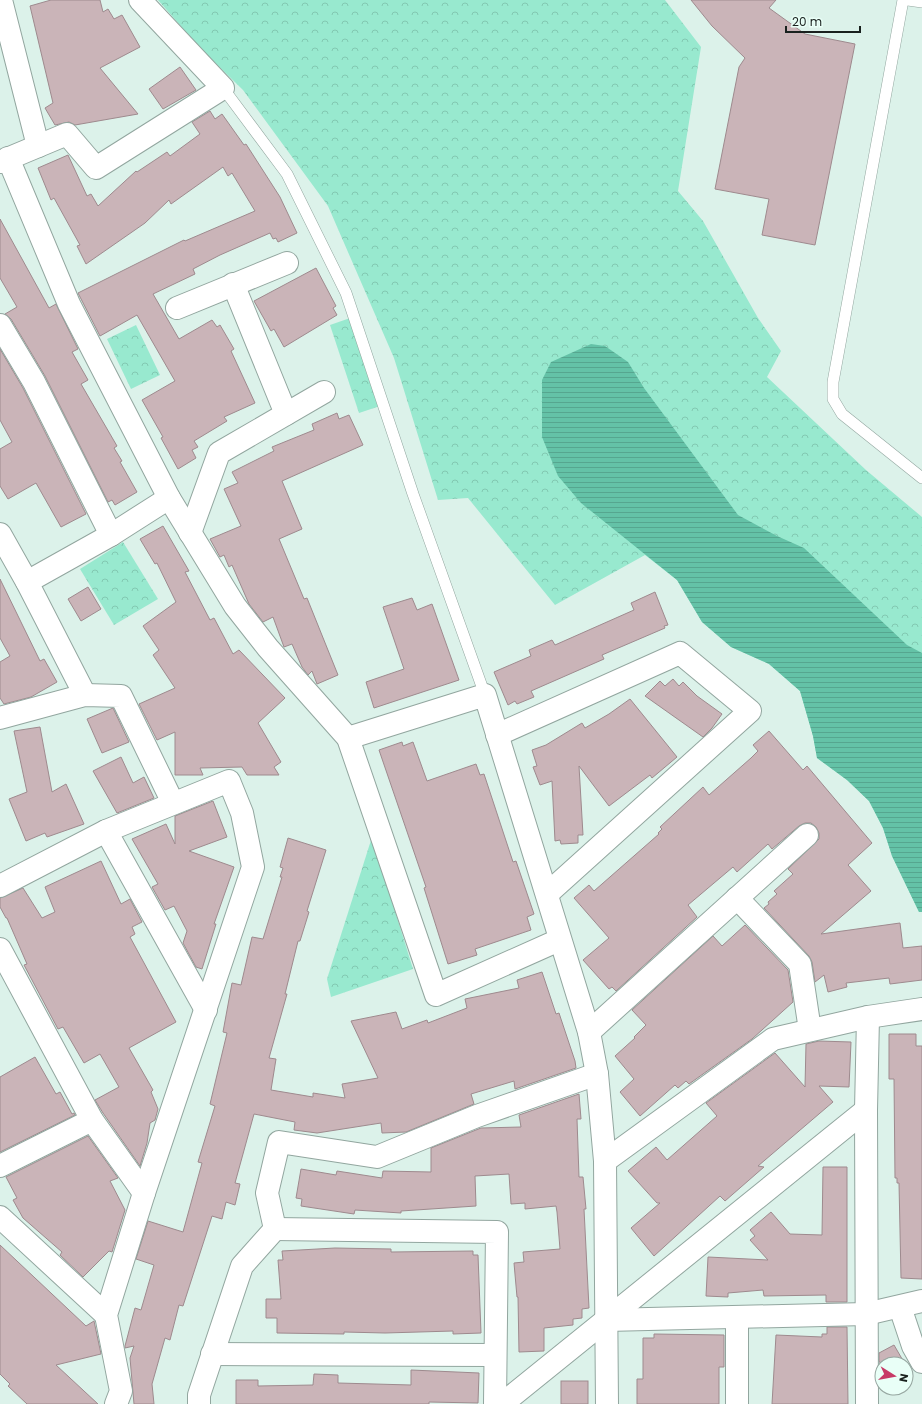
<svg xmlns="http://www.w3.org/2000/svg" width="922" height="1404" font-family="Poppins,sans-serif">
<defs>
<pattern id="park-crowns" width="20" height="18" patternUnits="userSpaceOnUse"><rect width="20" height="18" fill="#98e9cf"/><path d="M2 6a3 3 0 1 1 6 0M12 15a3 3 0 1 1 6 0" fill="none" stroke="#82c8b1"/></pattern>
<pattern id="water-rules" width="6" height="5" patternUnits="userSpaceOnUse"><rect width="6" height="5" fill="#64c2a7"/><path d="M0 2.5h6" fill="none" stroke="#56a68f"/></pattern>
</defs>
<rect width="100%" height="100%" fill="#dcf2ea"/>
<g fill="url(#park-crowns)">
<path d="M158,0H665L701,47L678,191L703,221L758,318L781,351L767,377L866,470L922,517V912H919L892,856L883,828L869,801L847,780L817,758L813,736L800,691L769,664L731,647L702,622L677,580L645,555L555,605L468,498L438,500L394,358L328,206L243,90L199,47Z"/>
<path d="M353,317L383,405L359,413L330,325Z"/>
<path d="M136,325L160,375L131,389L107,339Z"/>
<path d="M123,542L158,599L114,625L80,569Z"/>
<path d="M372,837L413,969L331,997L327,979Z"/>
</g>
<path fill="url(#water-rules)" d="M591,344L605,346L628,362L644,388L738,515L777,536L804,548L907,645L922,653V912H919L892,856L883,828L869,801L847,780L817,758L813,736L800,691L769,664L731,647L702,622L677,580L581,503L558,476L542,437V380L551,362Z"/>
<g fill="#cab4b8" stroke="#9e8a8e">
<path d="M51,0H100L103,12L108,9L114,19L122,15L140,47L100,68L138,114L75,125L69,122L55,125L45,108L53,103L30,6Z"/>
<path d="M691,0H776L769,8L805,34L855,44L815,245L762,235L769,199L715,189L739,67L745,58L712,26Z"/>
<path d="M180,67L196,90L163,109L149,89Z"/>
<path d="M210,111L215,119L222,114L244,145L246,144L280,197L297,233L278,242L276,238L273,239L270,233L220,255L193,269L195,274L153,294L179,339L212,320L217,327L220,325L234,349L231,351L255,403L224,417L227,421L194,441L198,447L192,450L196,458L178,469L161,438L163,437L142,400L175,381L137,315L100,336L78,293L184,240L185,241L255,211L232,173L228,176L223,167L171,204L169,200L145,223L86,264L77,246L80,245L54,198L51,200L38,168L68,155L87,196L91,194L98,206L136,171L137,172L167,152L170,156L200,134L192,122Z"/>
<path d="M0,219L49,308L56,304L78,349L72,352L88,380L81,384L117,446L114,448L122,461L120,462L137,492L115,505L112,500L108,502L45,376L11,319L5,314L17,307L0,278Z"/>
<path d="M316,268L336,306L333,308L337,315L284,347L274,329L271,331L254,301Z"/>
<path d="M0,349L23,388L86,514L61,527L36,483L8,499L0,486V449L12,442L0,420Z"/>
<path d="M337,413L339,419L349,415L363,445L282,481L302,529L279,539L304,599L307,598L338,675L317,684L312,671L308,675L302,667L292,644L284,647L273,617L263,622L249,604L232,565L229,567L224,555L220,557L210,539L241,526L224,489L238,483L232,472L274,451L272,447L314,430L312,424Z"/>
<path d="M163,526L189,571L185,572L210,620L214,618L233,654L239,650L285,698L258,723L281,762L274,767L279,775H247L242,767L200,768L203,775H175V732L157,740L139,704L175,688L153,655L159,650L143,626L176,602L157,563L155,564L140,539Z"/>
<path d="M0,579L40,661L44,659L57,682L31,697L4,704L0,698V662L10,656L0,638Z"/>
<path d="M88,587L101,609L81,621L68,599Z"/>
<path d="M655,592L668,625L664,626L665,628L602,655L604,659L531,691L534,697L517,704L515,701L508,705L494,672L531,656L529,650L552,640L555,645L634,610L631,603Z"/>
<path d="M412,598L417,610L432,604L459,680L374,708L366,682L404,669L383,607Z"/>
<path d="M673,679L679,686L683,682L697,696L722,714L712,728L703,737L645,696L660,681L665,686Z"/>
<path d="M630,699L677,757L652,778L650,775L609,806L579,766L583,835H578V843L561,844L560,840L555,841L552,781L540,785L533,767L537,766L532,750L546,745L582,723L585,728L609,714Z"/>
<path d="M113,708L129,742L102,753L87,719Z"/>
<path d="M40,727L52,792L66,784L84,824L47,837L45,833L26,841L9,799L27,792L14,731Z"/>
<path d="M769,731L803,770L807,766L872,843L848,865L871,891L821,934L900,923L903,948L922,946V980L890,984L889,978L846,983L847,987L828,992L824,975L815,982L812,962L809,956L764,908L769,904L768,902L777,894L774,891L793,874L788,869L819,839V833L816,827L811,823H805L799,826L772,849L768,844L737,872L733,867L688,905L697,917L616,991L612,987L609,989L583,960L609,938L574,898L589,885L594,891L659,834L658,833L662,829L660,827L703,787L709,795L751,758L758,751L753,745Z"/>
<path d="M402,742L403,746L413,742L427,781L476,764L480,775L484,774L513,862L516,861L534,914L527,917L531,930L475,949L477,955L448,964L424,888L426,887L379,750Z"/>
<path d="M121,757L133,783L144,777L154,798L117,813L93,771Z"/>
<path d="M213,801L227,837L189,851L234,867L214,924H216L202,969L196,967L183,943L187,931L174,906L165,910L152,887L158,884L132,839L166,824L175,844V816Z"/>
<path d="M288,838L326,850L307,911L309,912L300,941H298L285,994H287L269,1058L276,1059L271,1090L313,1097V1093L345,1098L342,1084L378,1078L351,1021L396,1012L402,1029L427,1020L428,1023L467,1008L465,999L519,988L517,980L542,972L556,1014L559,1013L575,1061L576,1068L515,1089L514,1081L471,1094L474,1104L406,1132L382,1133L381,1123L317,1133L294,1130L295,1122L254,1114L235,1183L240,1184L235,1205L226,1202L222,1219L212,1216L183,1306L179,1305L170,1340L165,1338L152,1384L154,1404H134L130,1358L134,1346L125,1348V1346L135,1308L141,1310L154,1265L136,1259L148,1221L183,1232L202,1163L198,1162L215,1106L210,1104L227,1033L223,1032L232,983L241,985L252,937L263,939L282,877H280L283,868L280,867Z"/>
<path d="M101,861L121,904L130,899L142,922L132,927L135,934L130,937L176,1022L129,1048L153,1090L151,1092L158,1109L155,1120L150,1123L147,1143L140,1166L103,1113L95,1100L119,1087L100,1054L84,1063L63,1027L58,1029L24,965L27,964L7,918H6L0,907V898L23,888L42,918L55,912L45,887Z"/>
<path d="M745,925L788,970L793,1002L752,1039L689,1084L686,1081L678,1088L675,1085L640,1116L620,1092L634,1079L615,1056L635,1038L634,1037L646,1025L632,1010L713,936L722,946Z"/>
<path d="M889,1034H916V1046H922V1279L901,1278L899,1183H897V1178H895L894,1079H889Z"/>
<path d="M819,1041L851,1042L849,1087L819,1086L833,1102L758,1166L764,1167L725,1201L720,1196L654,1256L631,1228L660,1203H657L628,1171L656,1147L667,1160L717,1116L706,1103L775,1053L805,1087L806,1044Z"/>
<path d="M35,1057L56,1094L60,1092L72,1114L74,1113L75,1115L0,1152V1077Z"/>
<path d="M579,1094L581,1119H577L579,1177H583L586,1209H584L589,1308L582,1309V1318L573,1319V1325L544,1328V1351L519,1352L518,1297H517L514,1263L524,1262L523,1252L560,1249L557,1212L556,1206L525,1209V1203L511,1204L509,1174L475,1176L476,1206L401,1211V1213L355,1210L354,1214L301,1206L302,1199L296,1198L301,1169L336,1175L337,1171L382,1178L383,1171L431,1172V1148L481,1128L521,1127L519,1115Z"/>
<path d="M88,1136L118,1178L110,1181L125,1210L112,1252L109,1251L83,1277L60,1255L62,1252L23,1218L13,1200L17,1198L6,1177Z"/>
<path d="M823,1167H847V1302H826V1295L764,1296L763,1290L728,1293V1297L706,1296L708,1257L768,1260L750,1240L755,1236L750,1230L771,1212L790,1234L822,1235Z"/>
<path d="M0,1245L86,1326L94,1321L101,1354L56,1365L98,1404H27L8,1386L10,1384L0,1374Z"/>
<path d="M335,1248L391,1249V1252L473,1251V1255H478L481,1333L453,1334V1331L385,1333L344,1332V1334L277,1333V1318H266V1299H281L278,1260H283L282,1251Z"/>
<path d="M827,1327H847L848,1404H772L776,1335L822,1337V1334H827Z"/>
<path d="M654,1334L724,1335V1367H719V1404H637V1379H643V1338H654Z"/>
<path d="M894,1345L905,1364H882V1366L879,1361V1353Z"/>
<path d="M411,1370L479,1373L478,1403L429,1402V1404H236V1380H258V1386L313,1385L314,1374L338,1375V1383L411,1385Z"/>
<rect x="561" y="1381" width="27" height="23"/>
</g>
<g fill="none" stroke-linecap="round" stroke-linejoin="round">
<g stroke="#92a69f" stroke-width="12">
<g id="service">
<path d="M903,0L833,382V399L842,414L922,478"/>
<path d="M908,0L922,2"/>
<path d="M223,88L287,174L346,293L413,494L485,695"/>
</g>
</g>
<g stroke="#92a69f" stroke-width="24">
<g id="minor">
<path d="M1,0L38,146"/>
<path d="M8,158L69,304L169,498L235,606L268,648L348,738L436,995L559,940"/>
<path d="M0,162L67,134L96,168L223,88L140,0"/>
<path d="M233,284L286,414"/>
<path d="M177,308L287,263"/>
<path d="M0,325L34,382L111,535"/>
<path d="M190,533L219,453L324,392"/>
<path d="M0,534L27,582L85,695"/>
<path d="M27,582L111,535L169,498"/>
<path d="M0,718L85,695L121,696L173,803"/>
<path d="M497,735L680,653L750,711L547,894"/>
<path d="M348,738L485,695L589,1032L597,1074L605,1161L607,1404"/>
<path d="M106,831L206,1010"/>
<path d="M0,886L106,831L229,781L242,813L253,867L144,1193L106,1315L121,1391L116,1404"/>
<path d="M737,898L800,964L810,1030"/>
<path d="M0,949L92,1120L144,1193"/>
<path d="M589,1032L807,835"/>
<path d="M605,1161L773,1039L868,1017L922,1009"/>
<path d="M0,1166L92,1120"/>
<path d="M0,1217L106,1315"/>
<path d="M275,1229L497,1232L495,1404"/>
<path d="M900,1307L913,1346L922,1362"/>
<path d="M737,1317V1404"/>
<path d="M606,1320L866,1314L922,1301"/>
<path d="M212,1354L494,1355"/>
<path d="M199,1404V1395L242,1266L275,1229L267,1193L279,1142L377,1157L477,1116L597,1074"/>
<path d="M502,1404L866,1110"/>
<path d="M867,1404L866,1110L868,1017"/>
</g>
</g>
<use href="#service" stroke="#fff" stroke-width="11"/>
<use href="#minor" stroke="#fff" stroke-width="22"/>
</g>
<g transform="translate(894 1376) rotate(101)"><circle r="19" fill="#e9fff7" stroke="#96a6a0"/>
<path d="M0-3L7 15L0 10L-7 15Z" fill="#c73a67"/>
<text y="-6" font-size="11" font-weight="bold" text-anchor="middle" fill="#19211e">N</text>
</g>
<path d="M786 26v6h74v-6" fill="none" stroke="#19211e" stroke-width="2"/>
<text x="792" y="26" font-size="12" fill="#19211e" stroke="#e9fff7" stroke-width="3" paint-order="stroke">20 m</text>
</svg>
